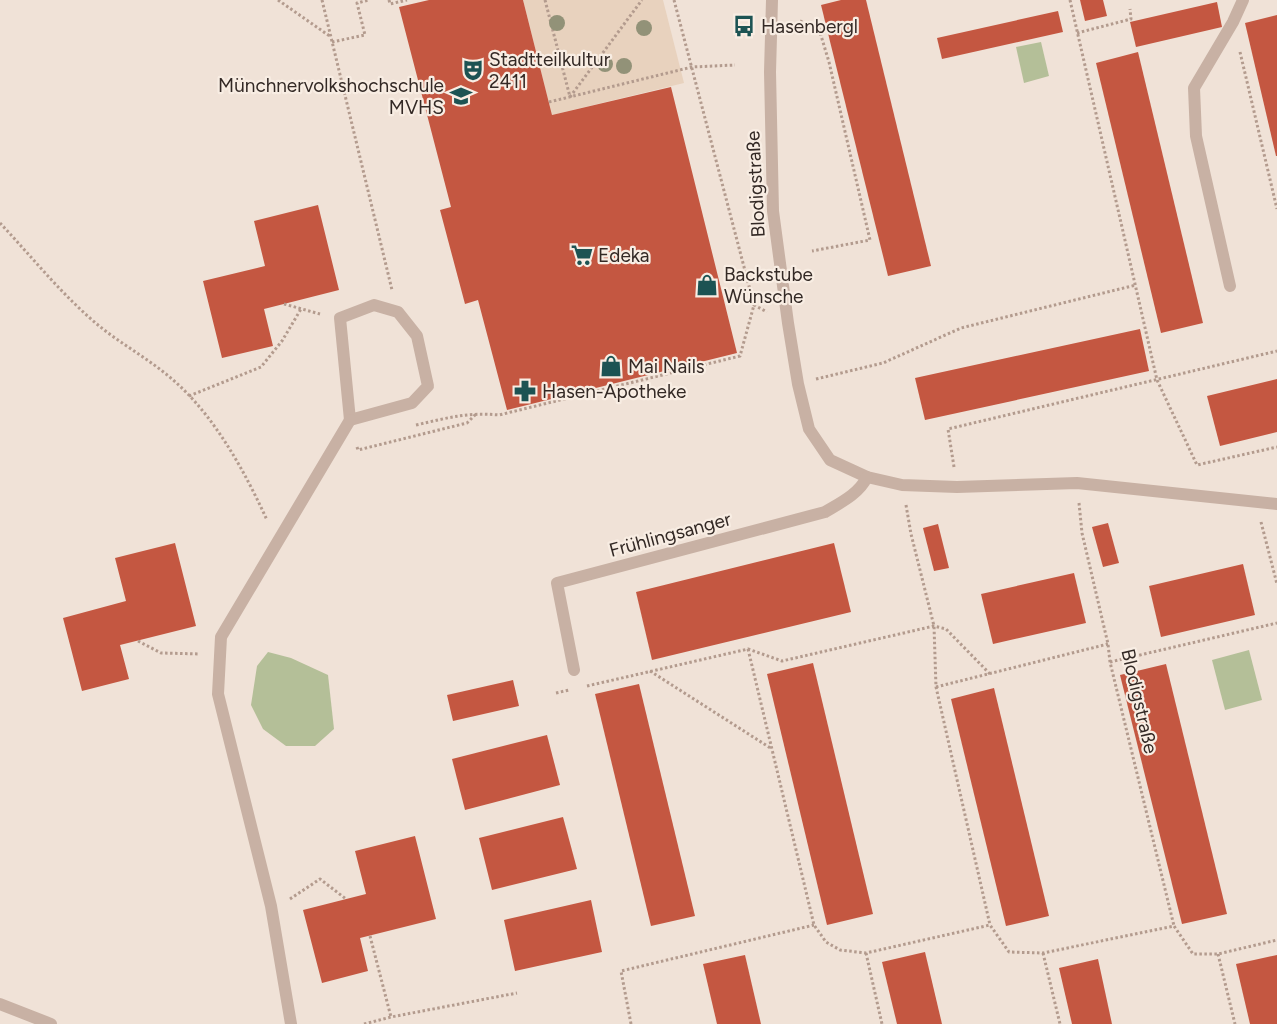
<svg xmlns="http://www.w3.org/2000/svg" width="1277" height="1024" font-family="Figtree,sans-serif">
<rect width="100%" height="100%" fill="#f0e2d7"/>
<g fill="#b4bf98">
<path d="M1041,42L1049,76L1024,83L1016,47Z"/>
<path d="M1249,650L1262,700L1225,710L1212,660Z"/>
<path d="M268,652L291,658L328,675L334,729L315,746H286L263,729L251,705L257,666Z"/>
</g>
<path fill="#e8d2be" d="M523,0H663L684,83L552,115Z"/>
<g fill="#c45741">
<path d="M429,0H523L552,115L671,87L737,353L507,410L478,300L465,304L440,210L451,207L399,7Z"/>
<path d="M841,0H866L931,266L888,276L821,5Z"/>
<path d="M1080,0H1103L1107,16L1085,21Z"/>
<path d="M1217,2L1222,27L1136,47L1130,22Z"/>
<path d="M1058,11L1063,32L942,59L937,38Z"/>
<path d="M1277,15V156H1276L1245,23Z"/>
<path d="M1138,52L1203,323L1161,333L1096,63Z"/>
<path d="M318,205L339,290L264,309L273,346L222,358L203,281L265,266L254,221Z"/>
<path d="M1140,329L1149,371L925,420L915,378Z"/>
<path d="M1277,379V432L1220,446L1207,396Z"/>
<path d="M1108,523L1119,563L1103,567L1092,527Z"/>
<path d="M938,524L949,568L934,571L923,528Z"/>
<path d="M175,543L196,626L120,645L129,679L82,691L63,618L126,601L115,558Z"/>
<path d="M834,543L851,612L652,660L636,592Z"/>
<path d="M1243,564L1255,615L1161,637L1149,586Z"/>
<path d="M1074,573L1086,623L993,644L981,594Z"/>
<path d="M813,663L873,914L827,925L767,674Z"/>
<path d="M1166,664L1227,914L1182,924L1120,675Z"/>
<path d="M513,680L519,706L453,721L447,695Z"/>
<path d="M639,684L695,916L651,926L595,694Z"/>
<path d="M994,688L1049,916L1006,926L951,699Z"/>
<path d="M547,735L560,785L465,810L452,759Z"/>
<path d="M563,817L577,869L492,890L479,838Z"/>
<path d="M415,836L436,919L360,938L368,971L322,983L303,910L366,894L355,851Z"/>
<path d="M591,900L602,952L515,971L504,920Z"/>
<path d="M925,952L942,1024H897L882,962Z"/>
<path d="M745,955L761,1024H717L703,964Z"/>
<path d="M1277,955V1024H1250L1236,964Z"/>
<path d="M1098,959L1112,1024H1072L1059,968Z"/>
</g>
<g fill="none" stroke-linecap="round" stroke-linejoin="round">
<g stroke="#b39b8e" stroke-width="3" stroke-dasharray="2.5 2.5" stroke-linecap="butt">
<path d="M278,0L331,37"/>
<path d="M322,0L392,290"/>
<path d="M389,0L390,4L407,0"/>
<path d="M545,0L570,97"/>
<path d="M674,0L754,305L767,312"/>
<path d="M1070,0L1157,380L1197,465L1277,447"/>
<path d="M800,21L819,29L829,62L870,240L812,251"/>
<path d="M1077,33L1131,19L1130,9"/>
<path d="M332,42L365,35L357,3L369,0"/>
<path d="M1240,52L1277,209"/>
<path d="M570,97L642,0"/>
<path d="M549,102L692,67L735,65"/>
<path d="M0,223C32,257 62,295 98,325C121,344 149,359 172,379C214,415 244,470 267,520"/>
<path d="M284,304L320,314"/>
<path d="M816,379L883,363L961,328L1136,285"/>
<path d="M189,396L261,367L282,341L301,309"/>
<path d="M416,425C447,418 467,412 499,415L740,356L754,305"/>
<path d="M357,447L358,450L467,423L477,413"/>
<path d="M954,467L948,429L1277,351"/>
<path d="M1079,503L1082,533L1108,644L1110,662L1174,926"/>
<path d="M906,505L911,534L934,626L936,687L990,925"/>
<path d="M1261,522L1277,584"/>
<path d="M138,641L161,653L200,654"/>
<path d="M748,649L814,925L826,942L840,950L866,953L990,925L1009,952L1043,953L1174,926L1193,954H1218L1277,940"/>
<path d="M1110,662L1277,623"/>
<path d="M650,671L772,749"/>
<path d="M587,686L748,649L782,661L934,626L946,629L990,674"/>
<path d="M936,687L1108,644"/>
<path d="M556,693L569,690"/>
<path d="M290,899L320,879L346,899"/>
<path d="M370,936L391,1017"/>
<path d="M866,953L882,1024"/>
<path d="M1043,953L1060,1024"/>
<path d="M1218,954L1235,1024"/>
<path d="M364,1024L391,1017L517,993"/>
<path d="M631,1024L621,971L814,925"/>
</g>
<g stroke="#c8b1a4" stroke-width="12">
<path d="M772,0L770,72L773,211L788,323L798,384L809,429L830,460L867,477L902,485L957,487L1077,483L1277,504"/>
<path d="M1230,286L1196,136L1194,88L1233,22L1243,0"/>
<path d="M374,305L398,312L417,336L428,386L412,403L350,420L340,318Z"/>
<path d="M574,670L557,583L825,512C840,503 859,494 867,477"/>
<path d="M0,1004L51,1024"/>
<path d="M291,1024L271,906L218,694L221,637L350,420"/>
</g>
</g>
<g fill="#929278">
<circle cx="557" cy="23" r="8"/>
<circle cx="644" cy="28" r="8"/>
<circle cx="605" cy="64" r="8"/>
<circle cx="624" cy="66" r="8"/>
</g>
<defs>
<g id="bus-bare" transform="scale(1.725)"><path d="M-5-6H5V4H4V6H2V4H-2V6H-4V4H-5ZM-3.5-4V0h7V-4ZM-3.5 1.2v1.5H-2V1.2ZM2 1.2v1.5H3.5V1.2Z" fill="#1c5353" stroke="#f8ede3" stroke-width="2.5" paint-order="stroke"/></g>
<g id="theatre-bare" transform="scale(1.725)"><path d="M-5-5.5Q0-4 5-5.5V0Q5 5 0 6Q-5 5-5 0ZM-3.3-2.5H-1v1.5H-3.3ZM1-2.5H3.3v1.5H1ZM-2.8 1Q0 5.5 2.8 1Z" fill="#1c5353" stroke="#f8ede3" stroke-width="2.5" paint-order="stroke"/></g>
<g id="school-bare" transform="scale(1.725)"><path d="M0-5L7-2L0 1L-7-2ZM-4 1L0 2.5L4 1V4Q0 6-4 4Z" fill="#1c5353" stroke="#f8ede3" stroke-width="2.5" paint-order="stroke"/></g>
<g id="supermarket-bare" transform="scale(1.725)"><path d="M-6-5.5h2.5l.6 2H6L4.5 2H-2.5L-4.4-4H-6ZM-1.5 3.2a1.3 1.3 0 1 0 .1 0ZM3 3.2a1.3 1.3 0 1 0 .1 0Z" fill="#1c5353" stroke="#f8ede3" stroke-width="2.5" paint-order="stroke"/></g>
<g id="shop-bare" transform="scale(1.725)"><path d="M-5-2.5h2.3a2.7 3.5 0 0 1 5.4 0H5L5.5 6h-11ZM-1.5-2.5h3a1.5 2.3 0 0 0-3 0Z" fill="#1c5353" stroke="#f8ede3" stroke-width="2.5" paint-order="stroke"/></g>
<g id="pharmacy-bare" transform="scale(1.725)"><path d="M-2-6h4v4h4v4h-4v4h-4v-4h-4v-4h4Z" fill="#1c5353" stroke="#f8ede3" stroke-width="2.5" paint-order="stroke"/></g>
</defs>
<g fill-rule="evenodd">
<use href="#bus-bare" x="744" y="26"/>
<use href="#theatre-bare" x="473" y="70"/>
<use href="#school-bare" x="461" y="96"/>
<use href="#supermarket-bare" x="582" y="255"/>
<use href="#shop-bare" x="707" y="285"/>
<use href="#shop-bare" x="611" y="366"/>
<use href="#pharmacy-bare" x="525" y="391"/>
</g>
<g text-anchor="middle" stroke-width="4.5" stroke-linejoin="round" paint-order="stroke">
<g font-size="19" fill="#332925" stroke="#f8ede3" text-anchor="start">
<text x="761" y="33">Hasenbergl</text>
<text x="489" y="66">Stadtteilkultur<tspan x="489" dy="22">2411</tspan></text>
<text x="444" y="92" text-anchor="end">Münchnervolkshochschule<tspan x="444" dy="22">MVHS</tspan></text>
<text x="598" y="262">Edeka</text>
<text x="724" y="281">Backstube<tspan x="724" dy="22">Wünsche</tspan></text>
<text x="628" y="373">Mai Nails</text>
<text x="542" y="398">Hasen-Apotheke</text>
</g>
<g font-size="19" fill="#332925" stroke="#f8ede3">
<text transform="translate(755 184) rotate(-93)" y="7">Blodigstraße</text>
<text transform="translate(670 534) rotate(-15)" y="7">Frühlingsanger</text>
<text transform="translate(1140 701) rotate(77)" y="7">Blodigstraße</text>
</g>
</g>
</svg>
